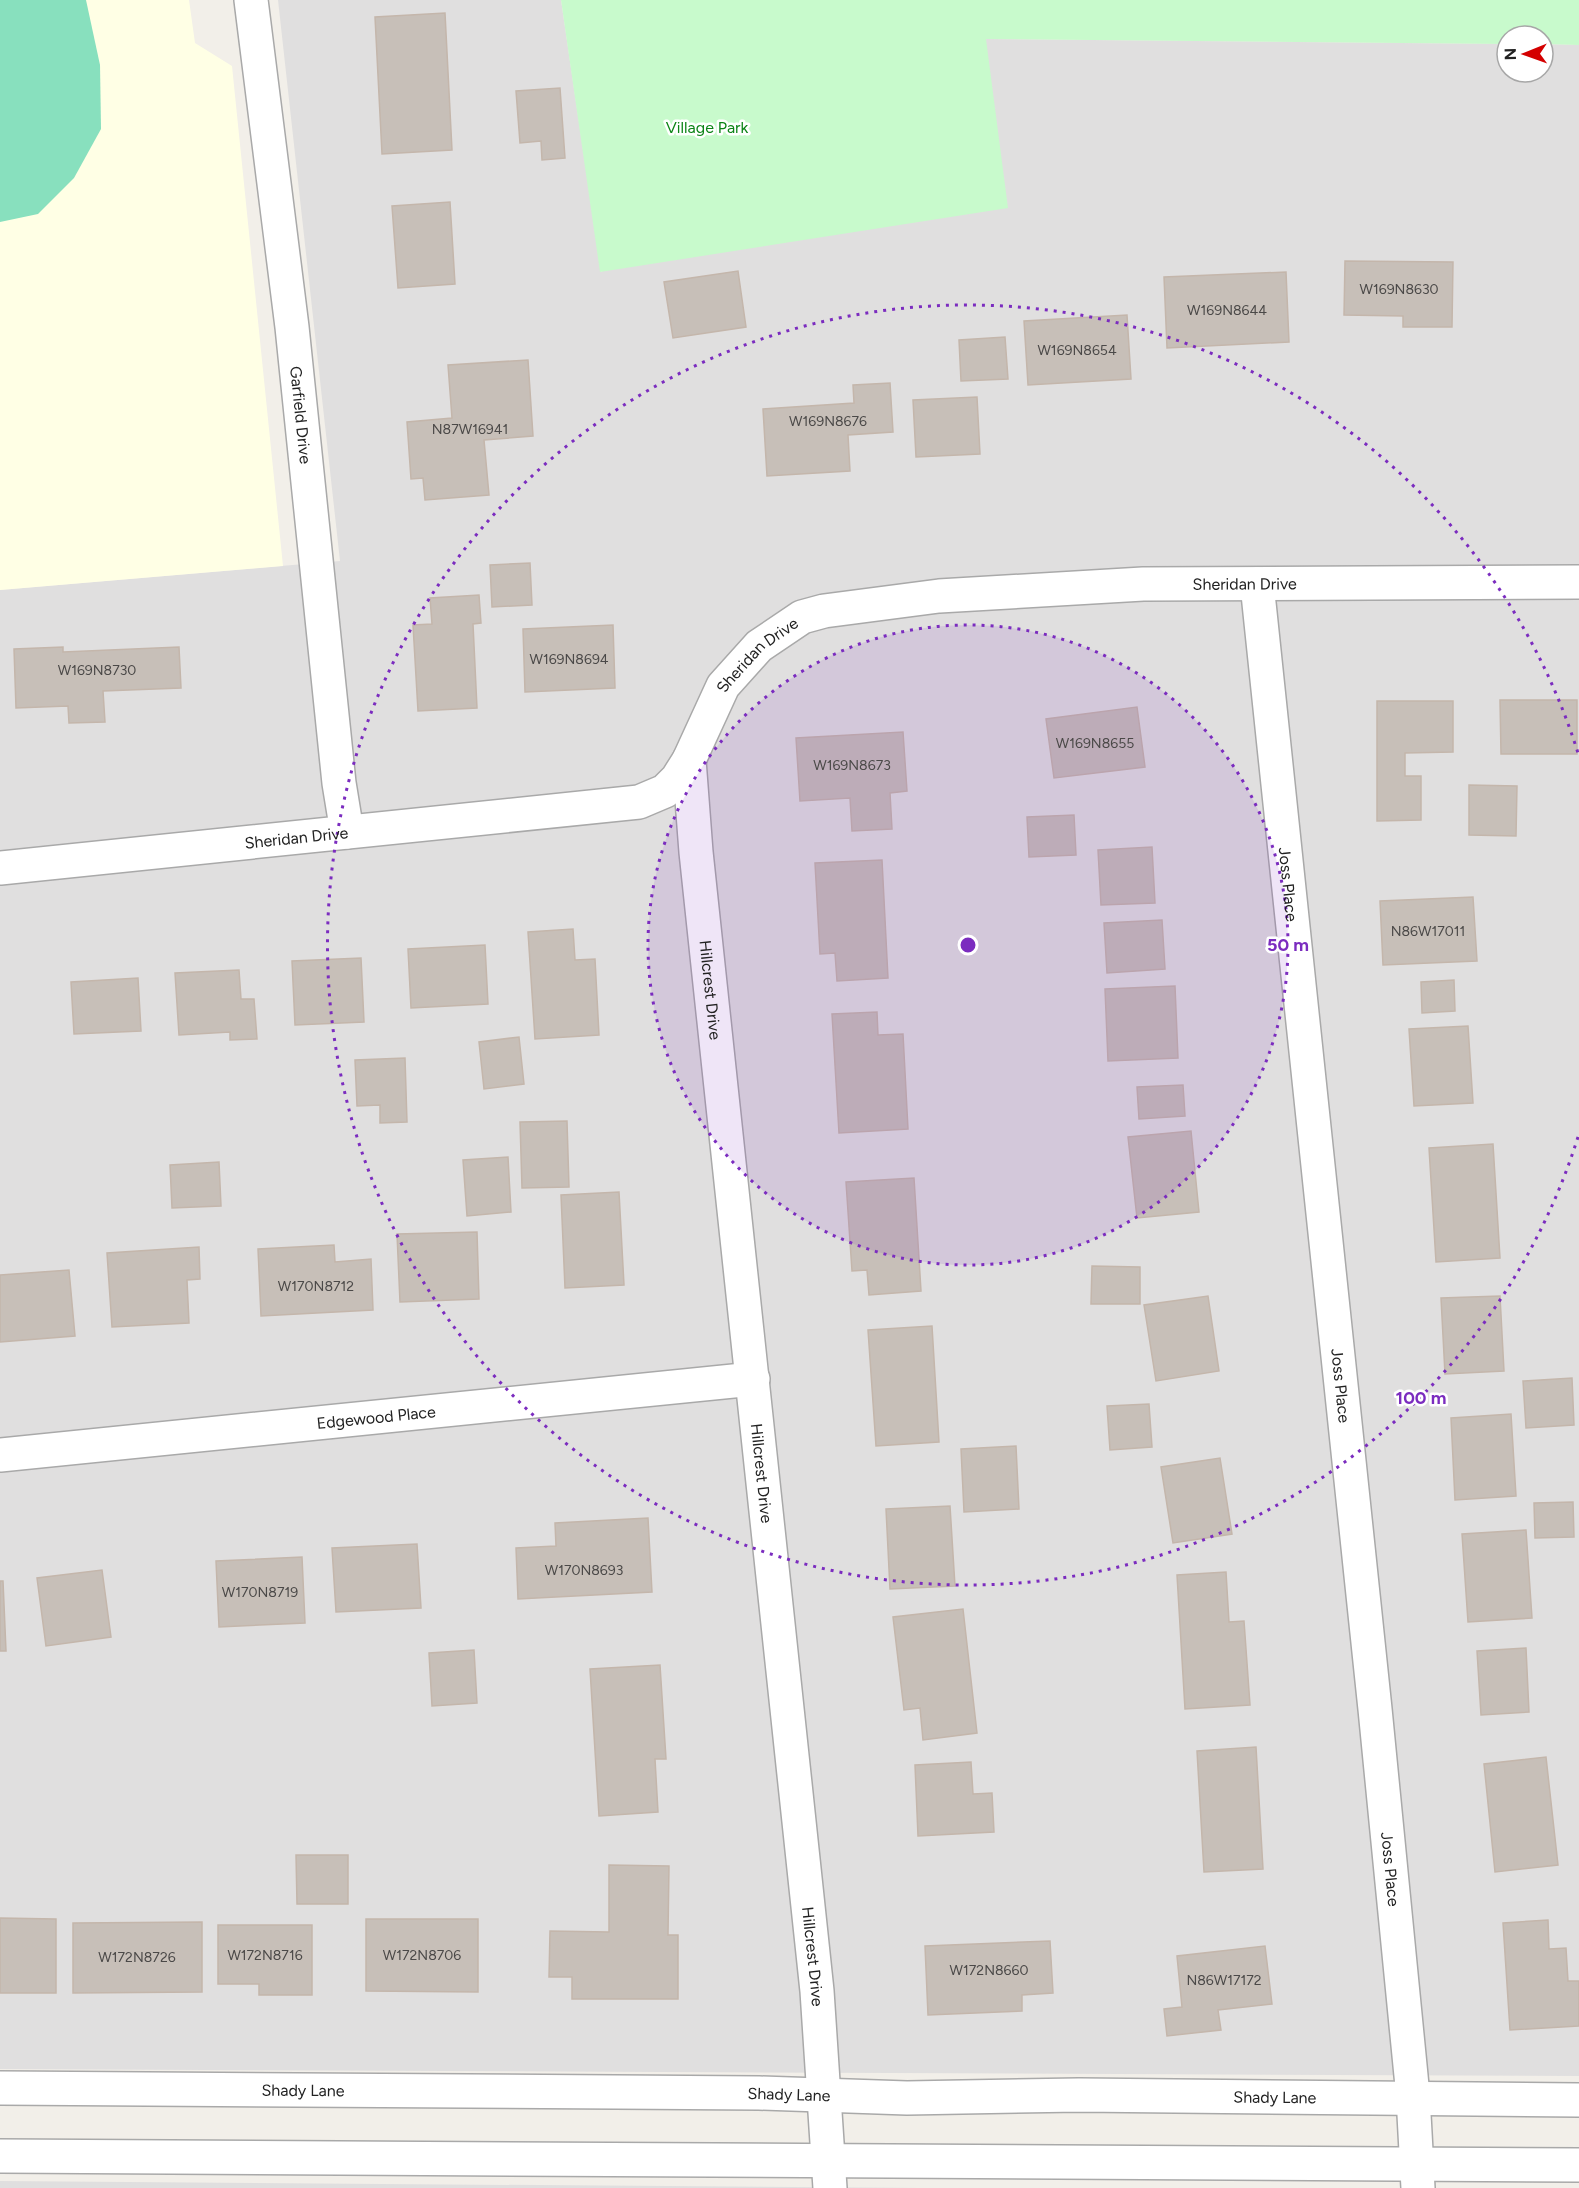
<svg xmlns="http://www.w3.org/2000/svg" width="1579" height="2188" font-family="Figtree,sans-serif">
<rect width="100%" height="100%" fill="#f2efe9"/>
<g fill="#e0dfdf">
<path d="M278,0H561L601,272L986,39L1507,44V72H1543V44L1579,45V2076L0,2069V590L340,561Z"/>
<path d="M0,2181L919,2188H0Z"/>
</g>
<path fill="#ffffe5" d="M0,0H189L195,43L232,66L283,566L0,590Z"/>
<path fill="#c8facc" d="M561,0H1579V45L1543,44V36H1507V44L986,39L1008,208L600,272Z"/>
<path fill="#88e0be" d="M0,0H86L100,65L101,129L74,178L38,214L0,222Z"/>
<g fill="#c7bfb8" stroke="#c4b6ab" stroke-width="1.5">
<path d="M445,13L452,150L382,154L375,17Z"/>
<path d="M560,88L565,158L542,160L541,141L520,143L516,91Z"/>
<path d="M450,202L455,284L398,288L392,206Z"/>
<path d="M1345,261L1453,262L1452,327H1403V316L1344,315Z"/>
<path d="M738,271L746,327L673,338L664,282Z"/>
<path d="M1286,272L1289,342L1167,348L1164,277Z"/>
<path d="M1127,315L1131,379L1028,385L1024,321Z"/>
<path d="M1005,337L1008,379L961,381L959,340Z"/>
<path d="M528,360L533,436L484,440L489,495L425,500L423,478L411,479L407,422L452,418L448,365Z"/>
<path d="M890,383L893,432L848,435L850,471L767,476L763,409L854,403L853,385Z"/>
<path d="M977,397L980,454L916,457L913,400Z"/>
<path d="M530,563L532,605L492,607L490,565Z"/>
<path d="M479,595L481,623L473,624L477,708L418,711L413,625L432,624L430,598Z"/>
<path d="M613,625L615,688L525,692L523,629Z"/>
<path d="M63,647V652L179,647L181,688L103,691L105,722L69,723L68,706L16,708L14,649Z"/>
<path d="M1500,700H1577V754H1501Z"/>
<path d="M1377,701H1453V752L1405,753V776H1421V820L1377,821Z"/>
<path d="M1137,707L1145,767L1054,778L1046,719Z"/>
<path d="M903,732L907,791L890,793L892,829L852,831L850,798L800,801L796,738Z"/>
<path d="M1469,785L1517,786L1516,836L1469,835Z"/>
<path d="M1074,815L1076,855L1029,857L1027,817Z"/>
<path d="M1152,847L1155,903L1101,905L1098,850Z"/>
<path d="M882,860L888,978L837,981L835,953L820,954L815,863Z"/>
<path d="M1473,897L1477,961L1383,965L1380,901Z"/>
<path d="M1162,920L1165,969L1107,973L1104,923Z"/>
<path d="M573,929L575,960L595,959L599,1035L535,1039L528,932Z"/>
<path d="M485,945L488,1004L411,1008L408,949Z"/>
<path d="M361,958L364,1022L295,1025L292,961Z"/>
<path d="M239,970L241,999H254L257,1039L230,1040V1032L179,1035L175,973Z"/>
<path d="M138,978L141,1031L74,1034L71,982Z"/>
<path d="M1454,980L1455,1011L1422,1013L1421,982Z"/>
<path d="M1175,986L1178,1058L1108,1061L1105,989Z"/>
<path d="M877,1012L878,1035L903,1034L908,1129L839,1133L832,1014Z"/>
<path d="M1468,1026L1473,1103L1414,1106L1409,1029Z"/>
<path d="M519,1037L524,1084L484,1089L479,1042Z"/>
<path d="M405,1058L407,1122L380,1123V1105L357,1106L355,1060Z"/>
<path d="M1183,1085L1185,1116L1139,1119L1137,1087Z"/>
<path d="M567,1121L569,1187L522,1188L520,1122Z"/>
<path d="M1191,1131L1199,1212L1137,1218L1128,1137Z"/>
<path d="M1493,1144L1500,1258L1436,1262L1429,1148Z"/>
<path d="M508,1157L511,1212L467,1216L463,1160Z"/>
<path d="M219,1162L221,1206L172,1208L170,1165Z"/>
<path d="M914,1178L921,1291L869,1295L867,1270L852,1271L846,1182Z"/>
<path d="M619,1192L624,1285L565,1288L561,1195Z"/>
<path d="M477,1232L479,1299L400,1302L397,1234Z"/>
<path d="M334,1245L335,1262L371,1259L373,1310L261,1316L258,1249Z"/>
<path d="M199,1247L200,1279L187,1280L189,1323L112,1327L107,1253Z"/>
<path d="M1092,1266L1140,1267V1304H1091Z"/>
<path d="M69,1270L75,1336L0,1342V1275Z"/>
<path d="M1208,1296L1219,1371L1156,1381L1144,1305Z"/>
<path d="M1500,1296L1504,1371L1445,1374L1441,1298Z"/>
<path d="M932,1326L939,1442L876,1446L868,1330Z"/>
<path d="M1572,1378L1574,1425L1526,1428L1523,1381Z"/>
<path d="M1149,1404L1152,1447L1110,1450L1107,1406Z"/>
<path d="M1511,1414L1516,1496L1455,1500L1451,1418Z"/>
<path d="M1016,1446L1019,1509L964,1512L961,1449Z"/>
<path d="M1220,1458L1232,1534L1173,1543L1161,1467Z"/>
<path d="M1573,1502L1574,1537L1535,1538L1534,1503Z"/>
<path d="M950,1506L955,1586L890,1589L886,1509Z"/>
<path d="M648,1518L652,1592L518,1599L516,1548L556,1546L555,1523Z"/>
<path d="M1526,1530L1532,1618L1468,1622L1462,1534Z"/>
<path d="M417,1544L421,1608L336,1612L332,1548Z"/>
<path d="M302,1557L305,1623L219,1627L216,1561Z"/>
<path d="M102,1570L111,1637L46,1646L37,1578Z"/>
<path d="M1226,1572L1229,1622L1244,1621L1250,1705L1185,1709L1177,1575Z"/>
<path d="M0,1581H3L6,1651H0Z"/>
<path d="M963,1609L977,1733L923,1740L920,1708L904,1710L893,1617Z"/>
<path d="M1526,1648L1529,1712L1481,1715L1477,1651Z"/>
<path d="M474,1650L477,1703L432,1706L429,1653Z"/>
<path d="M660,1665L666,1759H655L658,1812L599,1816L590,1669Z"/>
<path d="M1256,1747L1263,1869L1204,1872L1197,1751Z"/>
<path d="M1546,1757L1558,1865L1495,1872L1484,1764Z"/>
<path d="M971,1762L973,1794L992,1793L994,1832L918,1836L915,1765Z"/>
<path d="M296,1855H348V1904H297Z"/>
<path d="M609,1865L669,1866L668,1935H678V1999H572V1977H549L550,1931L609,1932Z"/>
<path d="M0,1918L56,1919V1993H0Z"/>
<path d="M366,1919H478V1992L366,1991Z"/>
<path d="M1548,1920L1549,1949L1566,1948L1568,1981H1579V2026L1510,2030L1503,1923Z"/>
<path d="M202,1922V1992L73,1993V1923Z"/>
<path d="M218,1925H312V1995H259V1984H218Z"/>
<path d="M1050,1941L1053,1993L1022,1995V2011L928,2015L925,1946Z"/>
<path d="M1265,1946L1272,2004L1218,2010L1221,2030L1167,2036L1164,2009L1182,2007L1177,1956Z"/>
</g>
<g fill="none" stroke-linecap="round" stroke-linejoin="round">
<g stroke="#a9a9a9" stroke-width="36">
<g id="minor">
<path id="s1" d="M251,0L292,327L339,783L347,832"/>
<path id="s2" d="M1257,584L1375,1709L1413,2096L1418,2188"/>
<path id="s3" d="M689,760L696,852L817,1991L830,2188"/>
<path id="s4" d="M0,868L639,802L665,791L677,779L689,760L723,686L759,646L802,617L824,611L939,596L1143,584L1579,582"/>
<path id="s5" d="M0,1455L753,1379"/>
<path id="s6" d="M0,2088L759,2093L907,2098L1079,2095L1579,2100"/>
<path d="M0,2156L1579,2165"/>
</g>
</g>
<use href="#minor" stroke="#fff" stroke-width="33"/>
</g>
<circle cx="968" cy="945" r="320" fill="#7b2cbf" fill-opacity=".12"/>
<g fill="none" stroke="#7b2cbf" stroke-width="3" stroke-dasharray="3 6">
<circle cx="968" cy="945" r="320"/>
<path d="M1578 1137A640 640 0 1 1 1578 753"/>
</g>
<g text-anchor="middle" stroke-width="5" stroke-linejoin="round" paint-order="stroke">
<g font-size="14" fill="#4b4948">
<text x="1399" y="294">W169N8630</text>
<text x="1227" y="315">W169N8644</text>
<text x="1077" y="355">W169N8654</text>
<text x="828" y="426">W169N8676</text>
<text x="470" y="434">N87W16941</text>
<text x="569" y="664">W169N8694</text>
<text x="97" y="675">W169N8730</text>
<text x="1095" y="748">W169N8655</text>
<text x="852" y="770">W169N8673</text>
<text x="1428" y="936">N86W17011</text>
<text x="316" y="1291">W170N8712</text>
<text x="584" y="1575">W170N8693</text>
<text x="260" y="1597">W170N8719</text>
<text x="265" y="1960">W172N8716</text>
<text x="422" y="1960">W172N8706</text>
<text x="137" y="1962">W172N8726</text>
<text x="989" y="1975">W172N8660</text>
<text x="1224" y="1985">N86W17172</text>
</g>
<g font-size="16" fill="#0c8416" stroke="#fff">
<text x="707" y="133">Village Park</text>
</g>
<g font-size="16" fill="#222" stroke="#fff">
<text dy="6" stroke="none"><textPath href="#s1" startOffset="418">Garfield Drive</textPath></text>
<text dy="6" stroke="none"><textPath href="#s4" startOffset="1342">Sheridan Drive</textPath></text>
<text dy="6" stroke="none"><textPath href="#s4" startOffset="838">Sheridan Drive</textPath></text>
<text dy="6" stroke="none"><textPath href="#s4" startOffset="298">Sheridan Drive</textPath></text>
<text dy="6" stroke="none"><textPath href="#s2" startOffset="302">Joss Place</textPath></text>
<text dy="6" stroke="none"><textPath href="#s3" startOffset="231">Hillcrest Drive</textPath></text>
<text dy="6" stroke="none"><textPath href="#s2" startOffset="806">Joss Place</textPath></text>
<text dy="6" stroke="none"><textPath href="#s5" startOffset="378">Edgewood Place</textPath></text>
<text dy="6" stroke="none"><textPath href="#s3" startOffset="717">Hillcrest Drive</textPath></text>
<text dy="6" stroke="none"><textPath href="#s2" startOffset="1292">Joss Place</textPath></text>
<text dy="6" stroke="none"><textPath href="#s3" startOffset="1203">Hillcrest Drive</textPath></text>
<text dy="6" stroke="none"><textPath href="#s6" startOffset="303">Shady Lane</textPath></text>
<text dy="6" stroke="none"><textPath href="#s6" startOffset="789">Shady Lane</textPath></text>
<text dy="6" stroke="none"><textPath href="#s6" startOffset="1275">Shady Lane</textPath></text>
</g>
</g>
<circle cx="968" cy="945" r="9" fill="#7b2cbf" stroke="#fff" stroke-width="3"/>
<g font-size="18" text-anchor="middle" font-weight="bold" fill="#7b2cbf" stroke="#fff" stroke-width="5" stroke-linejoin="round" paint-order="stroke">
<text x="1288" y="951">50 m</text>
<text x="1421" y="1404">100 m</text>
</g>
<g transform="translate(1525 54) rotate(269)"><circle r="28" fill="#ffffff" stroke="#a7a7a7" stroke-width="1.5"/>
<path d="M0-4.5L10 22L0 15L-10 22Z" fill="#d40000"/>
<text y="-9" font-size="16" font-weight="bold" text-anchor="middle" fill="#222222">N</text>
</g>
</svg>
